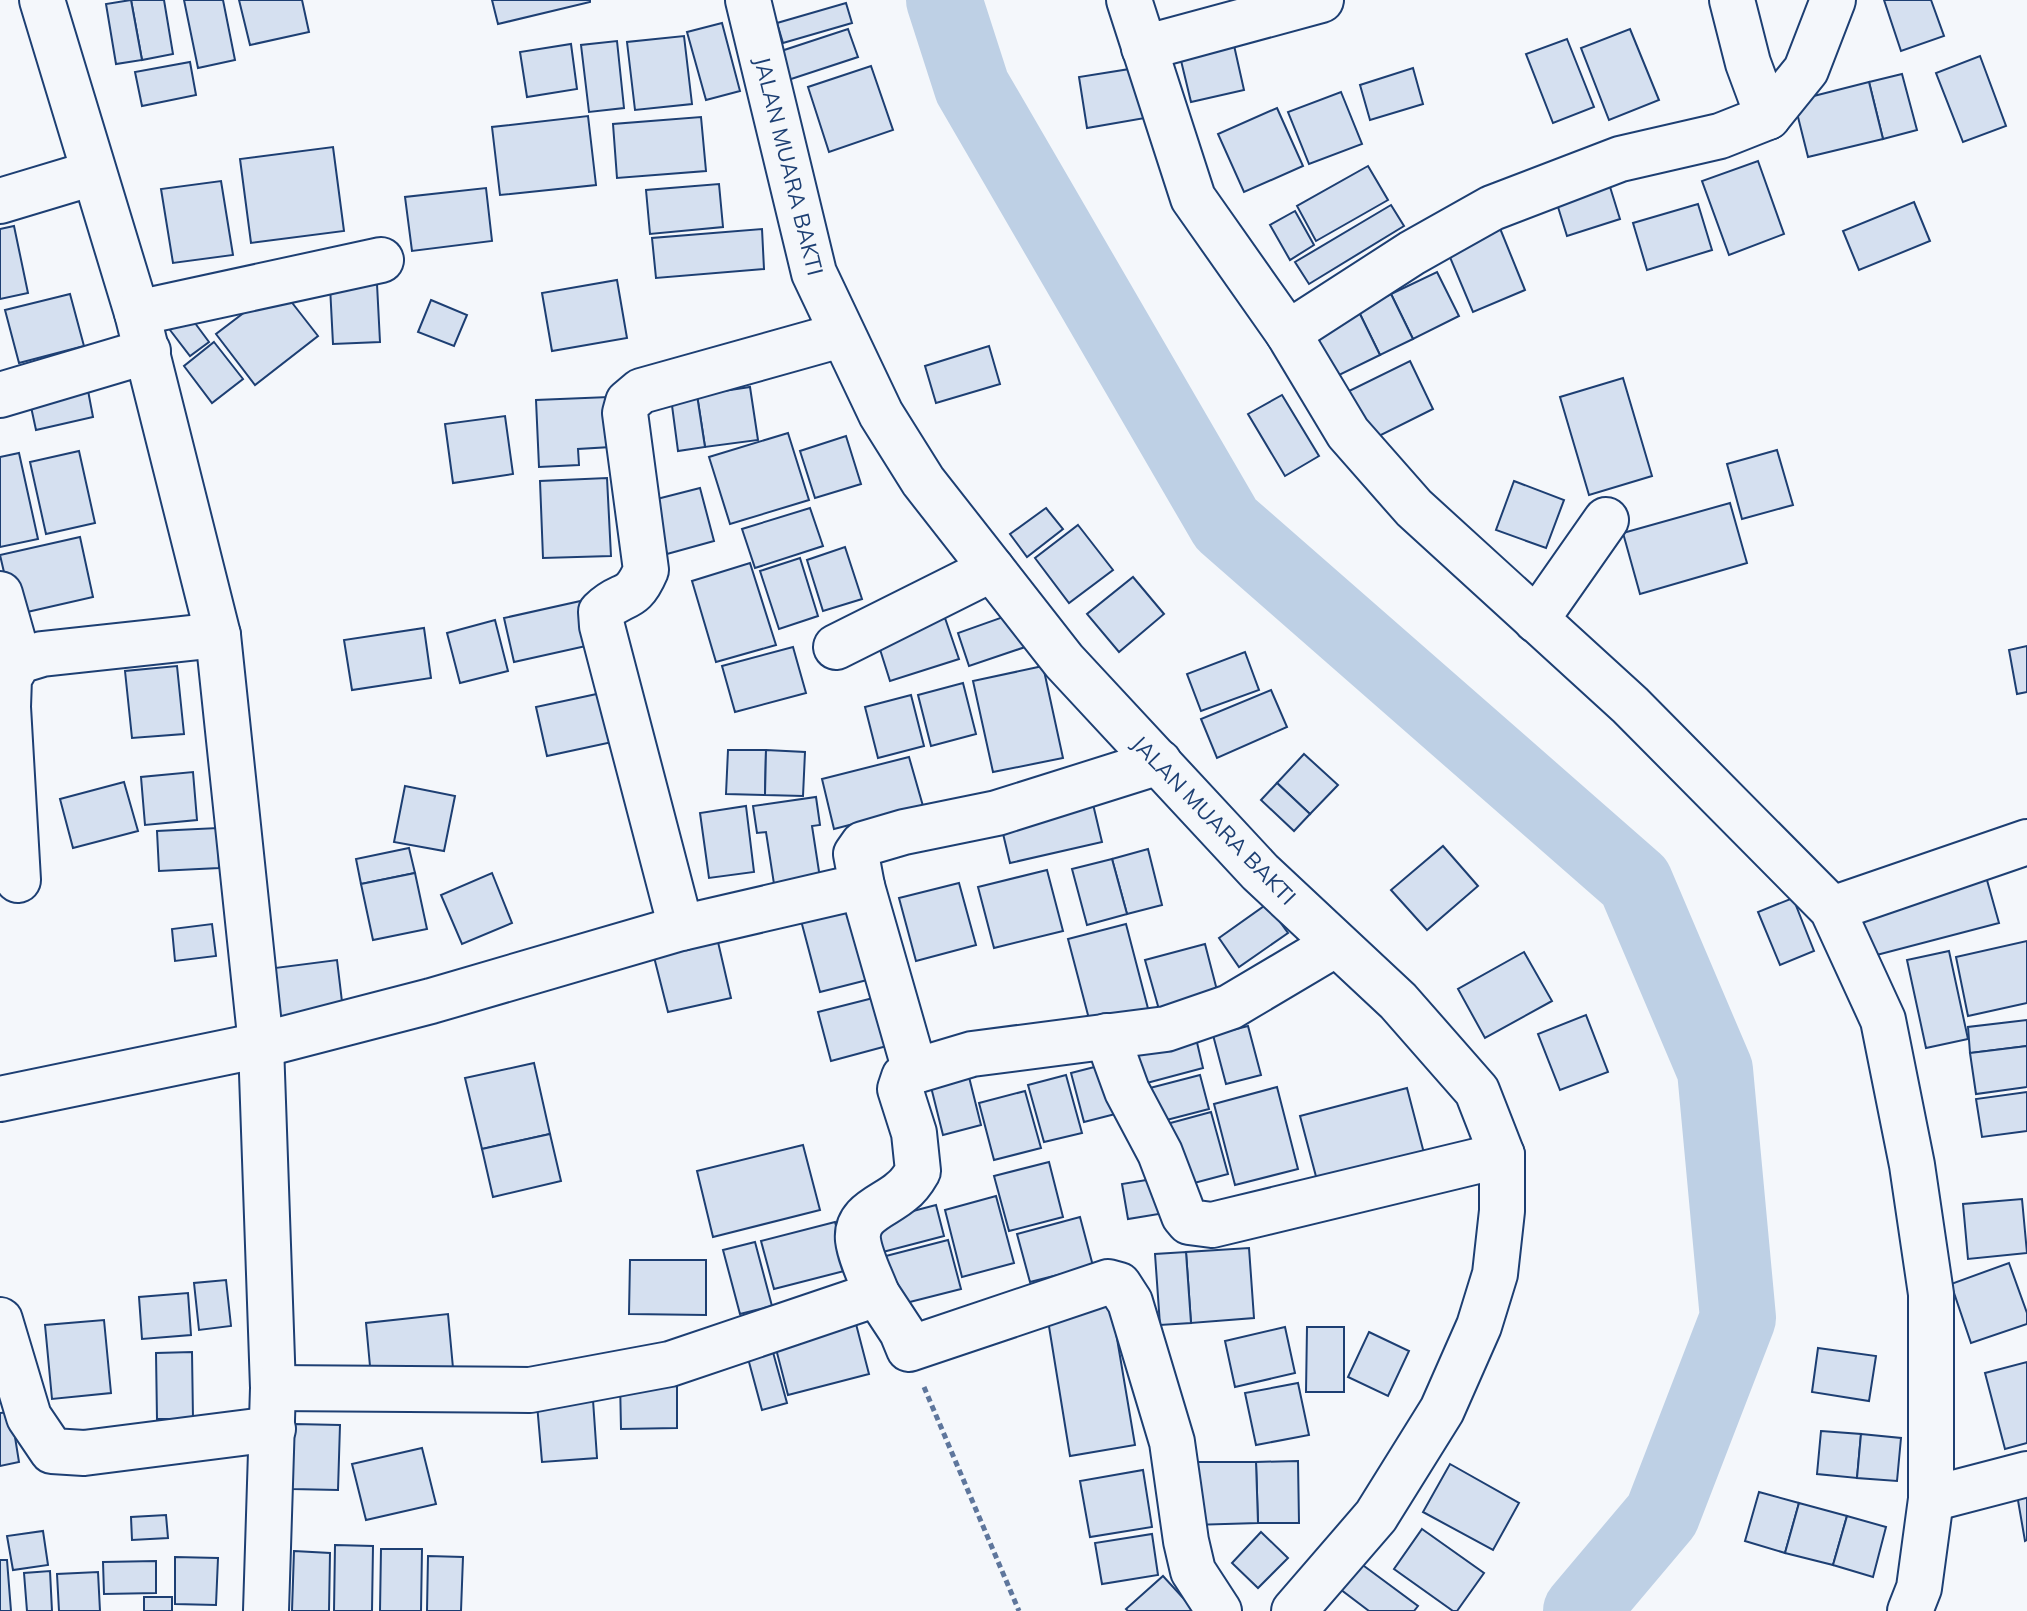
<svg xmlns="http://www.w3.org/2000/svg" width="2027" height="1611" font-family="Mulish,sans-serif">
<rect width="100%" height="100%" fill="#f4f7fb"/>
<g fill="none" stroke-linecap="round" stroke-linejoin="round">
<path stroke="#bed0e5" stroke-width="76" d="M944,0L972,87L1226,524L1635,882L1715,1070L1738,1318L1662,1515L1581,1611"/>
</g>
<g fill="#d5e0f0" stroke="#1d3f73" stroke-width="2">
<path d="M131,0H164L173,54L142,60Z"/>
<path d="M131,0L142,60L116,64L106,4Z"/>
<path d="M184,0H223L235,60L198,68Z"/>
<path d="M239,0H302L309,32L250,45Z"/>
<path d="M492,0H590V2L498,24Z"/>
<path d="M1884,0H1931L1944,36L1901,51Z"/>
<path d="M846,3L852,23L783,43L777,23Z"/>
<path d="M722,23L740,91L706,100L687,32Z"/>
<path d="M848,29L858,57L776,84L766,56Z"/>
<path d="M1630,29L1659,100L1609,120L1581,48Z"/>
<path d="M1231,32L1244,90L1191,102L1177,44Z"/>
<path d="M684,36L692,104L635,110L627,42Z"/>
<path d="M1567,39L1594,107L1553,123L1526,54Z"/>
<path d="M617,41L624,108L589,112L581,45Z"/>
<path d="M571,44L577,89L527,97L520,52Z"/>
<path d="M1980,56L2006,126L1963,142L1936,73Z"/>
<path d="M190,62L196,95L142,106L135,72Z"/>
<path d="M871,66L893,130L829,152L808,87Z"/>
<path d="M1136,68L1145,118L1087,128L1079,77Z"/>
<path d="M1413,68L1423,104L1370,120L1360,85Z"/>
<path d="M1902,74L1917,130L1883,139L1869,82Z"/>
<path d="M1869,82L1883,139L1808,157L1794,101Z"/>
<path d="M1341,92L1362,144L1309,164L1288,112Z"/>
<path d="M1277,108L1303,166L1244,192L1218,134Z"/>
<path d="M588,116L596,185L500,195L492,127Z"/>
<path d="M701,117L706,171L617,178L613,124Z"/>
<path d="M333,147L344,231L251,243L240,159Z"/>
<path d="M1758,161L1784,234L1729,255L1702,181Z"/>
<path d="M1368,166L1388,200L1316,241L1297,206Z"/>
<path d="M1606,174L1620,219L1567,236L1553,191Z"/>
<path d="M221,181L233,255L173,263L161,189Z"/>
<path d="M719,184L723,227L650,234L646,190Z"/>
<path d="M486,188L492,241L412,251L405,197Z"/>
<path d="M1914,202L1930,241L1859,270L1843,231Z"/>
<path d="M1698,204L1712,250L1647,270L1633,223Z"/>
<path d="M1391,205L1404,226L1309,284L1295,262Z"/>
<path d="M1295,211L1314,245L1290,260L1270,225Z"/>
<path d="M1497,221L1525,290L1473,312L1444,243Z"/>
<path d="M14,226L28,293L0,299V229Z"/>
<path d="M762,229L764,269L656,278L652,238Z"/>
<path d="M1437,272L1459,316L1413,339L1391,294Z"/>
<path d="M617,280L627,338L552,351L542,293Z"/>
<path d="M377,284L380,342L333,344L330,286Z"/>
<path d="M279,286L318,336L255,385L216,334Z"/>
<path d="M70,294L84,346L19,363L5,310Z"/>
<path d="M1391,294L1413,339L1380,355L1358,310Z"/>
<path d="M431,300L467,315L454,346L418,332Z"/>
<path d="M1358,310L1380,355L1333,378L1311,333Z"/>
<path d="M189,315L209,342L190,356L170,330Z"/>
<path d="M214,342L243,379L212,403L184,366Z"/>
<path d="M989,346L1000,384L936,403L925,366Z"/>
<path d="M1410,361L1433,409L1365,443L1341,395Z"/>
<path d="M1623,378L1652,476L1589,495L1560,397Z"/>
<path d="M86,380L93,417L36,430L28,393Z"/>
<path d="M750,387L758,440L705,447L697,395Z"/>
<path d="M697,395L705,447L678,451L671,398Z"/>
<path d="M1282,395L1319,456L1285,476L1248,414Z"/>
<path d="M609,397L611,447L578,449L579,465L539,467L536,400Z"/>
<path d="M505,416L513,474L453,483L445,424Z"/>
<path d="M788,433L809,500L730,524L709,457Z"/>
<path d="M846,436L861,484L815,498L800,451Z"/>
<path d="M1777,450L1793,505L1742,519L1727,464Z"/>
<path d="M79,451L95,523L46,534L30,462Z"/>
<path d="M19,453L38,539L0,547V457Z"/>
<path d="M607,478L611,556L543,558L540,481Z"/>
<path d="M1514,481L1564,500L1546,548L1496,530Z"/>
<path d="M700,488L714,541L667,554L653,500Z"/>
<path d="M1730,503L1747,563L1640,594L1623,533Z"/>
<path d="M810,508L823,546L755,568L742,529Z"/>
<path d="M1046,508L1063,529L1027,557L1010,534Z"/>
<path d="M1078,525L1113,570L1069,603L1035,558Z"/>
<path d="M80,537L93,597L14,615L0,555Z"/>
<path d="M845,547L862,599L823,611L807,560Z"/>
<path d="M800,558L818,616L779,629L760,571Z"/>
<path d="M750,563L776,645L716,662L692,581Z"/>
<path d="M1133,577L1164,614L1119,652L1087,614Z"/>
<path d="M585,600L595,644L514,662L504,618Z"/>
<path d="M1020,611L1031,645L969,666L958,633Z"/>
<path d="M945,618L959,659L890,681L877,640Z"/>
<path d="M495,620L508,671L460,683L447,633Z"/>
<path d="M424,628L431,678L352,690L344,640Z"/>
<path d="M2027,646V692L2017,694L2009,650Z"/>
<path d="M793,647L806,693L735,712L722,666Z"/>
<path d="M1245,652L1259,690L1201,711L1187,674Z"/>
<path d="M177,666L184,734L132,738L125,671Z"/>
<path d="M1043,666L1063,758L993,772L973,681Z"/>
<path d="M963,683L976,734L931,746L918,695Z"/>
<path d="M1271,690L1287,727L1217,758L1201,719Z"/>
<path d="M606,692L617,741L547,756L536,707Z"/>
<path d="M911,695L924,746L878,758L865,707Z"/>
<path d="M728,750H766L765,795L726,794Z"/>
<path d="M766,750L805,752L803,796L765,795Z"/>
<path d="M1304,754L1338,785L1310,814L1277,783Z"/>
<path d="M909,757L923,806L834,829L822,779Z"/>
<path d="M193,772L197,820L145,825L141,777Z"/>
<path d="M124,782L138,831L73,848L60,799Z"/>
<path d="M1277,783L1310,814L1294,831L1261,800Z"/>
<path d="M405,786L455,796L444,851L394,842Z"/>
<path d="M816,797L820,825L812,826L820,878L774,884L766,832L757,833L753,806Z"/>
<path d="M1092,800L1102,842L1010,863L1000,821Z"/>
<path d="M746,806L754,872L709,878L700,813Z"/>
<path d="M218,828L219,868L159,871L157,831Z"/>
<path d="M1443,846L1478,886L1427,930L1391,890Z"/>
<path d="M409,848L415,873L361,884L356,859Z"/>
<path d="M1148,849L1162,905L1127,914L1112,859Z"/>
<path d="M1112,859L1127,914L1087,925L1072,869Z"/>
<path d="M1047,870L1063,931L994,948L978,887Z"/>
<path d="M415,873L427,929L373,940L361,884Z"/>
<path d="M492,873L512,923L462,944L441,895Z"/>
<path d="M1985,873L1999,923L1869,957L1857,907Z"/>
<path d="M959,883L976,945L916,961L899,898Z"/>
<path d="M1793,898L1814,951L1780,965L1758,912Z"/>
<path d="M854,899L875,978L820,992L799,913Z"/>
<path d="M1267,904L1288,933L1239,967L1219,938Z"/>
<path d="M212,924L216,956L175,961L172,929Z"/>
<path d="M1126,924L1151,1020L1093,1034L1068,939Z"/>
<path d="M2027,941V1003L1968,1016L1956,957Z"/>
<path d="M718,942L731,998L668,1012L654,957Z"/>
<path d="M1205,944L1219,998L1160,1013L1145,960Z"/>
<path d="M1949,951L1968,1039L1926,1048L1907,960Z"/>
<path d="M1524,952L1552,1001L1485,1038L1458,989Z"/>
<path d="M337,960L343,1010L274,1020L267,969Z"/>
<path d="M885,995L898,1043L831,1061L818,1012Z"/>
<path d="M1586,1015L1608,1072L1560,1090L1538,1034Z"/>
<path d="M2027,1020V1046L1970,1053L1968,1027Z"/>
<path d="M1248,1026L1261,1075L1226,1084L1213,1035Z"/>
<path d="M1195,1034L1203,1068L1128,1088L1119,1054Z"/>
<path d="M2027,1046V1087L1976,1094L1970,1053Z"/>
<path d="M1114,1062L1127,1111L1084,1122L1071,1073Z"/>
<path d="M534,1063L550,1134L482,1149L465,1078Z"/>
<path d="M1066,1075L1082,1133L1044,1142L1028,1085Z"/>
<path d="M1200,1075L1209,1109L1155,1123L1146,1089Z"/>
<path d="M969,1077L981,1125L943,1135L931,1087Z"/>
<path d="M1277,1087L1298,1169L1235,1185L1214,1104Z"/>
<path d="M1407,1088L1425,1157L1318,1184L1300,1116Z"/>
<path d="M1025,1091L1041,1148L994,1160L979,1103Z"/>
<path d="M2027,1092V1131L1982,1137L1976,1099Z"/>
<path d="M1211,1112L1228,1174L1179,1187L1163,1125Z"/>
<path d="M550,1134L561,1181L493,1197L482,1149Z"/>
<path d="M803,1145L820,1210L713,1237L697,1171Z"/>
<path d="M1049,1162L1063,1217L1009,1231L994,1176Z"/>
<path d="M1165,1177L1171,1212L1128,1219L1122,1184Z"/>
<path d="M996,1196L1014,1263L962,1277L945,1210Z"/>
<path d="M2022,1199L2027,1253L1968,1259L1963,1204Z"/>
<path d="M936,1205L944,1236L879,1253L871,1222Z"/>
<path d="M1080,1217L1093,1266L1030,1282L1017,1234Z"/>
<path d="M835,1222L848,1270L774,1289L761,1241Z"/>
<path d="M948,1240L961,1289L894,1306L882,1257Z"/>
<path d="M755,1242L772,1306L740,1314L723,1250Z"/>
<path d="M1249,1248L1254,1318L1191,1323L1186,1252Z"/>
<path d="M1186,1252L1191,1323L1160,1325L1155,1254Z"/>
<path d="M630,1260H706V1315L629,1314Z"/>
<path d="M2009,1263L2027,1313V1324L1971,1343L1951,1284Z"/>
<path d="M226,1280L231,1326L199,1330L194,1283Z"/>
<path d="M188,1293L191,1335L142,1339L139,1297Z"/>
<path d="M1110,1297L1135,1445L1070,1456L1046,1308Z"/>
<path d="M448,1314L453,1368L371,1377L366,1323Z"/>
<path d="M104,1320L111,1393L52,1399L45,1325Z"/>
<path d="M856,1324L869,1374L788,1395L775,1345Z"/>
<path d="M1285,1327L1295,1373L1235,1387L1225,1341Z"/>
<path d="M1307,1327H1344V1392H1306Z"/>
<path d="M1369,1332L1409,1351L1388,1396L1348,1377Z"/>
<path d="M771,1345L787,1403L762,1410L746,1351Z"/>
<path d="M1818,1348L1876,1356L1869,1401L1812,1392Z"/>
<path d="M192,1352L193,1419H157L156,1353Z"/>
<path d="M2027,1362V1443L2005,1449L1985,1373Z"/>
<path d="M620,1380H677V1428L621,1429Z"/>
<path d="M1298,1383L1309,1435L1256,1445L1245,1393Z"/>
<path d="M593,1400L597,1458L542,1462L537,1404Z"/>
<path d="M11,1412L19,1462L0,1466V1413Z"/>
<path d="M294,1424L340,1425L338,1490L292,1489Z"/>
<path d="M1821,1431L1861,1434L1857,1478L1817,1474Z"/>
<path d="M1861,1434L1901,1438L1897,1481L1857,1478Z"/>
<path d="M422,1448L436,1504L366,1520L352,1464Z"/>
<path d="M1298,1461L1299,1523H1258L1256,1462Z"/>
<path d="M1191,1462H1256L1258,1523L1192,1525Z"/>
<path d="M1450,1464L1519,1503L1493,1550L1423,1512Z"/>
<path d="M1143,1470L1152,1527L1090,1537L1080,1481Z"/>
<path d="M2027,1481V1540L2025,1541L2015,1483Z"/>
<path d="M1759,1492L1799,1503L1785,1553L1745,1541Z"/>
<path d="M1799,1503L1847,1516L1833,1565L1785,1553Z"/>
<path d="M166,1515L168,1538L132,1540L131,1517Z"/>
<path d="M1847,1516L1886,1527L1873,1577L1833,1565Z"/>
<path d="M1422,1529L1484,1573L1457,1611H1453L1394,1569Z"/>
<path d="M43,1531L48,1565L13,1570L7,1536Z"/>
<path d="M1261,1532L1288,1558L1258,1588L1232,1563Z"/>
<path d="M1152,1534L1158,1575L1102,1584L1095,1543Z"/>
<path d="M335,1545L373,1546L372,1611H334Z"/>
<path d="M381,1549H422L421,1611H380Z"/>
<path d="M294,1551L330,1553L329,1611H292Z"/>
<path d="M428,1556L463,1557L461,1611H427Z"/>
<path d="M175,1557L218,1558L216,1605L175,1604Z"/>
<path d="M0,1560H7L11,1611H0Z"/>
<path d="M156,1561V1593L104,1594L103,1562Z"/>
<path d="M1360,1563L1418,1606L1414,1611H1369L1340,1589Z"/>
<path d="M50,1571L52,1611H27L24,1573Z"/>
<path d="M98,1572L100,1611H59L57,1574Z"/>
<path d="M1163,1576L1195,1611H1128L1126,1609Z"/>
<rect x="144" y="1597" width="28" height="14"/>
</g>
<g fill="none" stroke-linecap="round" stroke-linejoin="round">
<g stroke="#1d3f73" stroke-width="48">
<g id="minor">
<path d="M42,0L137,313L218,635L261,1045L273,1388L266,1611"/>
<path d="M748,0L814,273L881,414L923,481L1064,661L1260,872L1398,1001L1477,1091L1502,1155V1211L1495,1274L1479,1326L1442,1410L1376,1516L1294,1611"/>
<path d="M1129,0L1193,198L1288,333L1348,433L1414,508L1630,705L1832,909L1883,1020L1912,1165L1931,1294V1499L1919,1588L1910,1611"/>
<path d="M1732,0L1748,63L1768,117"/>
<path d="M1144,48L1321,0"/>
<path d="M0,201L93,173"/>
<path d="M137,313L381,260"/>
<path d="M1288,333L1412,253L1492,208L1620,159L1720,136L1768,117L1806,70L1833,0"/>
<path d="M0,395L148,351"/>
<path d="M0,594L19,661"/>
<path d="M1536,620L1606,520"/>
<path d="M836,647L992,569"/>
<path d="M18,880L8,707L9,678L19,661L42,654L218,635"/>
<path d="M862,886L915,1071"/>
<path d="M1832,909L2027,842"/>
<path d="M681,928L602,626L601,612C623,590 631,605 646,570L625,413L628,402L641,391L841,335"/>
<path d="M1107,1036L1127,1091L1160,1153L1184,1216L1189,1222L1212,1225L1502,1155"/>
<path d="M0,1099L261,1045L431,1001L681,928L862,886L856,854L863,844L904,832L997,813L1159,762"/>
<path d="M877,1294C871,1278 860,1257 858,1240C855,1212 886,1206 902,1191C909,1186 914,1178 918,1171L914,1133L900,1089L904,1077L915,1071L972,1054L1166,1029L1230,1007L1336,944"/>
<path d="M0,1320L29,1417L52,1451L84,1453L273,1429"/>
<path d="M273,1388L530,1390L670,1364L877,1294L902,1332L909,1349L1108,1282L1119,1285L1130,1302L1172,1442L1186,1541L1193,1571L1219,1611"/>
<path d="M1931,1499L2027,1474"/>
</g>
</g>
<path stroke="#5e769c" stroke-width="5" stroke-dasharray="6 4" stroke-linecap="butt" d="M924,1387L1019,1611"/>
<use href="#minor" stroke="#f4f7fb" stroke-width="44"/>
</g>
<g text-anchor="middle" stroke-width="6" stroke-linejoin="round" paint-order="stroke">
<g font-size="22" fill="#1d3f73" stroke="#f4f7fb">
<text transform="translate(789 166) rotate(76)" y="8">JALAN MUARA BAKTI</text>
<text transform="translate(1214 820) rotate(46)" y="8">JALAN MUARA BAKTI</text>
</g>
</g>
</svg>
